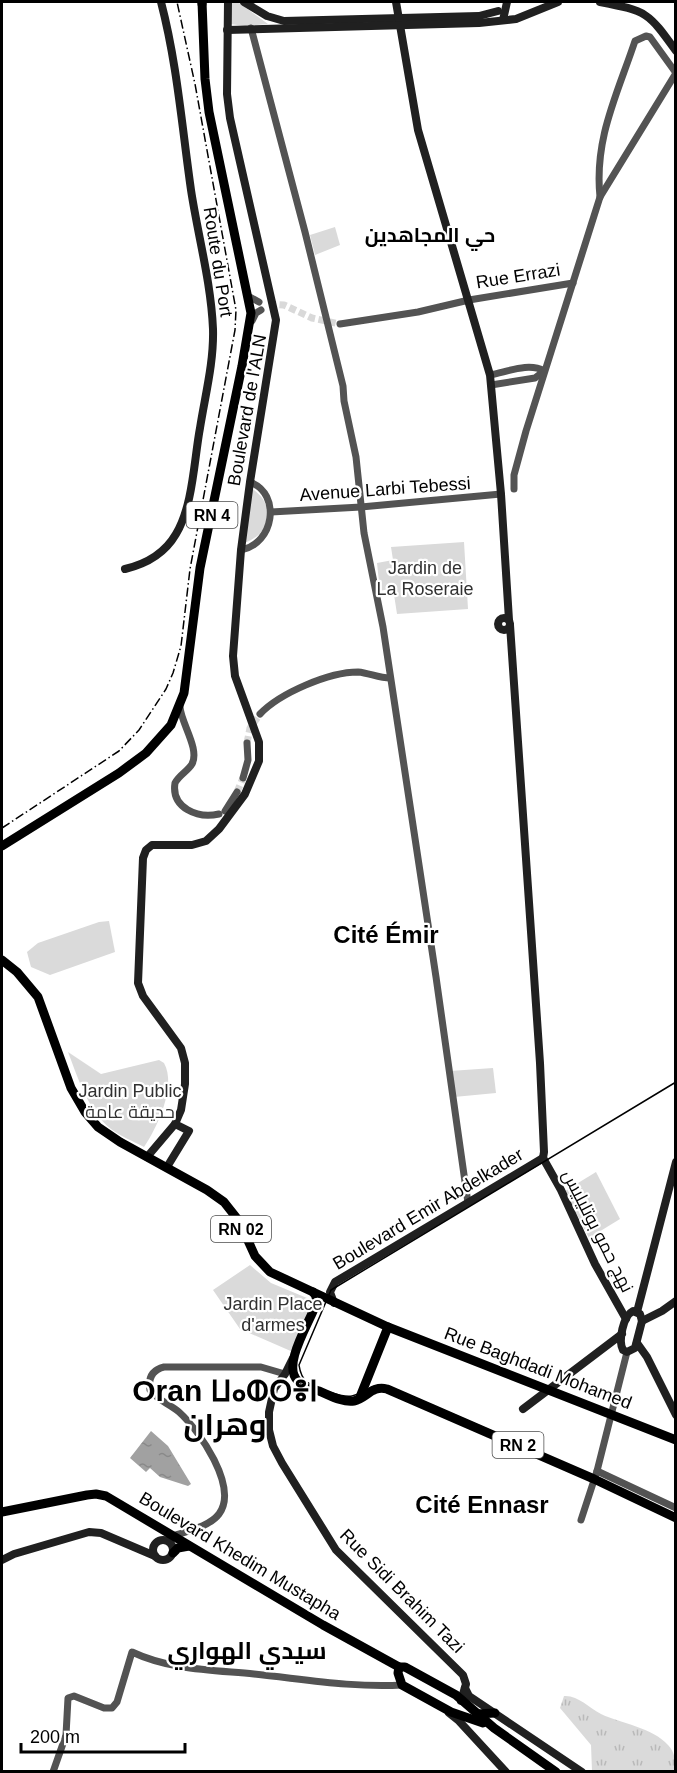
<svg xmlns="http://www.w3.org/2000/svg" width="677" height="1773" font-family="Arial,Cairo,'Noto Sans Tifinagh',sans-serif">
<defs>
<pattern id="grass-tufts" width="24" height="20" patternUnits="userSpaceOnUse" patternTransform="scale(1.5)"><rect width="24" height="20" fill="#dadada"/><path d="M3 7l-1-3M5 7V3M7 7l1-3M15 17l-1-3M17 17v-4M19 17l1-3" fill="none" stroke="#b9b9b9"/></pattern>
<pattern id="water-ripples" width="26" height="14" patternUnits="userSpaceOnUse" patternTransform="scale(1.5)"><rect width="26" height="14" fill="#a1a1a1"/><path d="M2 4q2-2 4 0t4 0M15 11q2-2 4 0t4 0" fill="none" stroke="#898989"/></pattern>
</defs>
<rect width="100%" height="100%" fill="#fff"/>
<path fill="url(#grass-tufts)" d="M564,1696C578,1695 589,1708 601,1714C620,1723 653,1728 668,1745C675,1752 676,1762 675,1771H592L591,1745L560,1708Z"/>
<g fill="#dadada">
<path d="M232,2H238L268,24L245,26L230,24Z"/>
<path d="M335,227L340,245L315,255L310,235Z"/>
<path d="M251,488C276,503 272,534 244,543Z"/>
<path d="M464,542L468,609L397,614L393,588L380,591L377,563L393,560L391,547Z"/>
<path d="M109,921L115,952L50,975L31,967L27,952L38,943L99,922Z"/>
<path d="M68,1052L101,1074L159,1060L164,1063C177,1086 157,1128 144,1147C133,1141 120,1136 111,1129C88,1111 78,1078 68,1052Z"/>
<path d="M493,1068L496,1093L454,1097L450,1071Z"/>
<path d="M596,1172L620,1219L589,1238L565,1191Z"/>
<path d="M250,1265L271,1283L307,1298L311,1304L293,1352L240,1329L213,1290Z"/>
</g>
<path fill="url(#water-ripples)" d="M151,1431L168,1446L191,1484L188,1486L160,1477L150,1468L146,1472L130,1458Z"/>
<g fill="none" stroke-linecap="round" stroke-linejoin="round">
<g stroke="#d9d9d9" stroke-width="7" stroke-dasharray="7 3.5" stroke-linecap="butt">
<path d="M269,304L284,305L312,318L340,324"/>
<path d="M247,743L250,728L260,714"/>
<path d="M237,792L243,778"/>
</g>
<g stroke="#535353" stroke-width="7">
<path d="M251,28L305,232L343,386L344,401L356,457L364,533L383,627L436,977L468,1203"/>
<path d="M600,197C594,139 617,95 635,41L646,36L650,37L676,73"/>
<path d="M248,296L259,302"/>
<path d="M252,321L256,313L261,310"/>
<path d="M340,324L418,312L469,300L573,283"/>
<path d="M490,375C507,372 529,362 544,371"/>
<path d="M491,385L535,378L544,371"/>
<path d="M514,489V475L526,431L600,197L676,73"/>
<path d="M271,512L361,507L501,494"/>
<path d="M241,550C274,544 282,494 250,482"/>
<path d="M180,707C181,723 200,749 192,764C188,771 179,775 175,783C171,808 198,819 219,814"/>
<path d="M260,714C280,693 329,672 358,672C369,673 379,678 390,678"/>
<path d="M243,778L248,760L247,743"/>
<path d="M225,811L237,792"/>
<path d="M597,1471L676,1508"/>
<path d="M581,1520L597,1471L627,1352"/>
<path d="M173,1536C187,1531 209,1527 219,1514C239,1487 199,1430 179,1412C170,1404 157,1400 150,1390C148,1378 152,1370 164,1367H261L285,1374"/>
<path d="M53,1772L66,1735L68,1698L74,1696L104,1708H112L117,1702L132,1652C170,1670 213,1670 254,1674C303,1679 353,1688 402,1685"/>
</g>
<g stroke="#202020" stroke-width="8">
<path d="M244,2L267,16L284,21L479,16L498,11"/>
<path d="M396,2L418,130L490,375L501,494L509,620"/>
<path d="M600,2C647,11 648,12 676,51"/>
<path d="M503,20L507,2"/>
<path d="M227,30L479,23L516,19L558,2"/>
<path d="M125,569C146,564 165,553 176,534C193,506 194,460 200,428C205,396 214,362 213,329C211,282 198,236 191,190C182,127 177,63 161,2"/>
<circle cx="504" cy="624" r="6"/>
<path d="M510,625L540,1063L544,1152L543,1158"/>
<path d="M147,1157L175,1124L181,1110L185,1084V1063L181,1048L143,996L138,983L143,858L146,850L152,845H192L206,841L219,829L245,794L259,761V742L235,676L233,656L241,550L250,482L276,320L230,118L227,94L228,2"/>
<path d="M543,1158L561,1190L595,1264L626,1319"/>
<path d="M167,1167L189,1131L175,1124"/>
<path d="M334,1303L330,1292L335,1282L543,1158"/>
<path d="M633,1311L640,1314L642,1321L635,1348L627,1352L623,1350C618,1341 623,1316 633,1311Z"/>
<path d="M637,1312L676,1162"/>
<path d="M642,1321L662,1311L676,1301"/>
<path d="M637,1343L647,1357L676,1415"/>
<path d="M293,1358L285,1374L274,1389L269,1412V1430L273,1446L282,1463L336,1550L463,1675L466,1684L461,1701"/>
<path d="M523,1409L622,1334"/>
<circle cx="163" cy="1550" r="10"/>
<path d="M2,1560L14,1554L89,1532L101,1533L155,1556"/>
<path d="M465,1688L469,1696L582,1772"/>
<path d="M449,1713L459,1721L506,1772"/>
</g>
<g stroke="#000" stroke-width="9">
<path d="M2,846L119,773L146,753L171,725L184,693L200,568L242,366L251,313L209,112L205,79L202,2"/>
<path d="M2,960L17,972L38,997L71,1088L85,1112L98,1127L120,1142L207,1190L224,1202L239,1221L255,1256L270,1272L388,1327L676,1440"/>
<path d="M313,1292L316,1296V1304C310,1322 281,1366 298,1381C303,1385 312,1389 319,1391C329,1395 343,1403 354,1401C367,1398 372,1385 387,1389L594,1479L676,1518"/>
<path d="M360,1397L388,1327"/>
<path d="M2,1512L87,1495L96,1494L106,1496L323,1625L399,1667H405L456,1695L494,1728L556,1772"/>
<path d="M173,1553L178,1548L189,1546"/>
<path d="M399,1667L398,1673L402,1685L451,1712L483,1723"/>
<path d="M477,1714L495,1713"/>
</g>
<path stroke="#000" stroke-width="9" d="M202,4V2"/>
<path stroke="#000" stroke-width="1.5" d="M676,1082L331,1290L299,1365C300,1372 302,1378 307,1382C315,1388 342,1398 352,1396C371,1392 367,1381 392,1388L496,1433L676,1515"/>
<path stroke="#000" stroke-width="1.5" stroke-dasharray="9 3 1.5 3" stroke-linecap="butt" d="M2,828L119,751L139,730L166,689L173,673L181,646L190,569L235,330L236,310L195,84L177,2"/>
</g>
<g text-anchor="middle" stroke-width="4.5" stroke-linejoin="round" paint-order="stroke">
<g fill="#fff" stroke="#4c4c4c" stroke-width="1.5">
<rect x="186.5" y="502" width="51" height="26" rx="4.5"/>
<rect x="211" y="1216" width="60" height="26" rx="4.5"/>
<rect x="492.5" y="1432" width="51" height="26" rx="4.5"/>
</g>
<g font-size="16" font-weight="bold" fill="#000">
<text x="212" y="521">RN 4</text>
<text x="241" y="1235">RN 02</text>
<text x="518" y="1451">RN 2</text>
</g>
<g font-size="18" fill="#000" stroke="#fff">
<text transform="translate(218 262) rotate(81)" y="6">Route du Port</text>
<text transform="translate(518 276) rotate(-9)" y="6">Rue Errazi</text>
<text transform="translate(247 410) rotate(-80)" y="6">Boulevard de l'ALN</text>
<text transform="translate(385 489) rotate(-4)" y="6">Avenue Larbi Tebessi</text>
<text transform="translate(428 1209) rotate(-31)" y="6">Boulevard Emir Abdelkader</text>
<text transform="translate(598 1231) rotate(63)" y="6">نهج حمو بوتليليس</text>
<text transform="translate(538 1368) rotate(21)" y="6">Rue Baghdadi Mohamed</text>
<text transform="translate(240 1556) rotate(31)" y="6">Boulevard Khedim Mustapha</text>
<text transform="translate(402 1591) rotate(45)" y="6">Rue Sidi Brahim Tazi</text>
</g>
<g font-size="18" fill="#313131" stroke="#fff">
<text x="425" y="574">Jardin de<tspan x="425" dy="21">La Roseraie</tspan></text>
<text x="130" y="1097">Jardin Public<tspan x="130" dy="21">حديقة عامة</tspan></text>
<text x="273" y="1310">Jardin Place<tspan x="273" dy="21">d'armes</tspan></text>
</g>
<g font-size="20" font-weight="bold" fill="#000" stroke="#fff">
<text x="430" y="242">حي المجاهدين</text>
</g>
<g font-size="24" font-weight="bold" fill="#000" stroke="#fff">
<text x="386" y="943">Cité Émir</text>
<text x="482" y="1513">Cité Ennasr</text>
<text x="247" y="1659">سيدي الهواري</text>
</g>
<g font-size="30" font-weight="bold" fill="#000" stroke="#fff">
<text x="225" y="1401">Oran ⵡⴰⵀⵔⴻⵏ<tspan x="225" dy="34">وهران</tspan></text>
</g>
</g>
<rect width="677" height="1773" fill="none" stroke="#000000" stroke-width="6"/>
<path d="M21 1743v9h164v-9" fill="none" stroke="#000000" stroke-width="3"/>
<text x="30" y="1743" font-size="18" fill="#000000" stroke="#ffffff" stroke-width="4.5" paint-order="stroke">200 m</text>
</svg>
